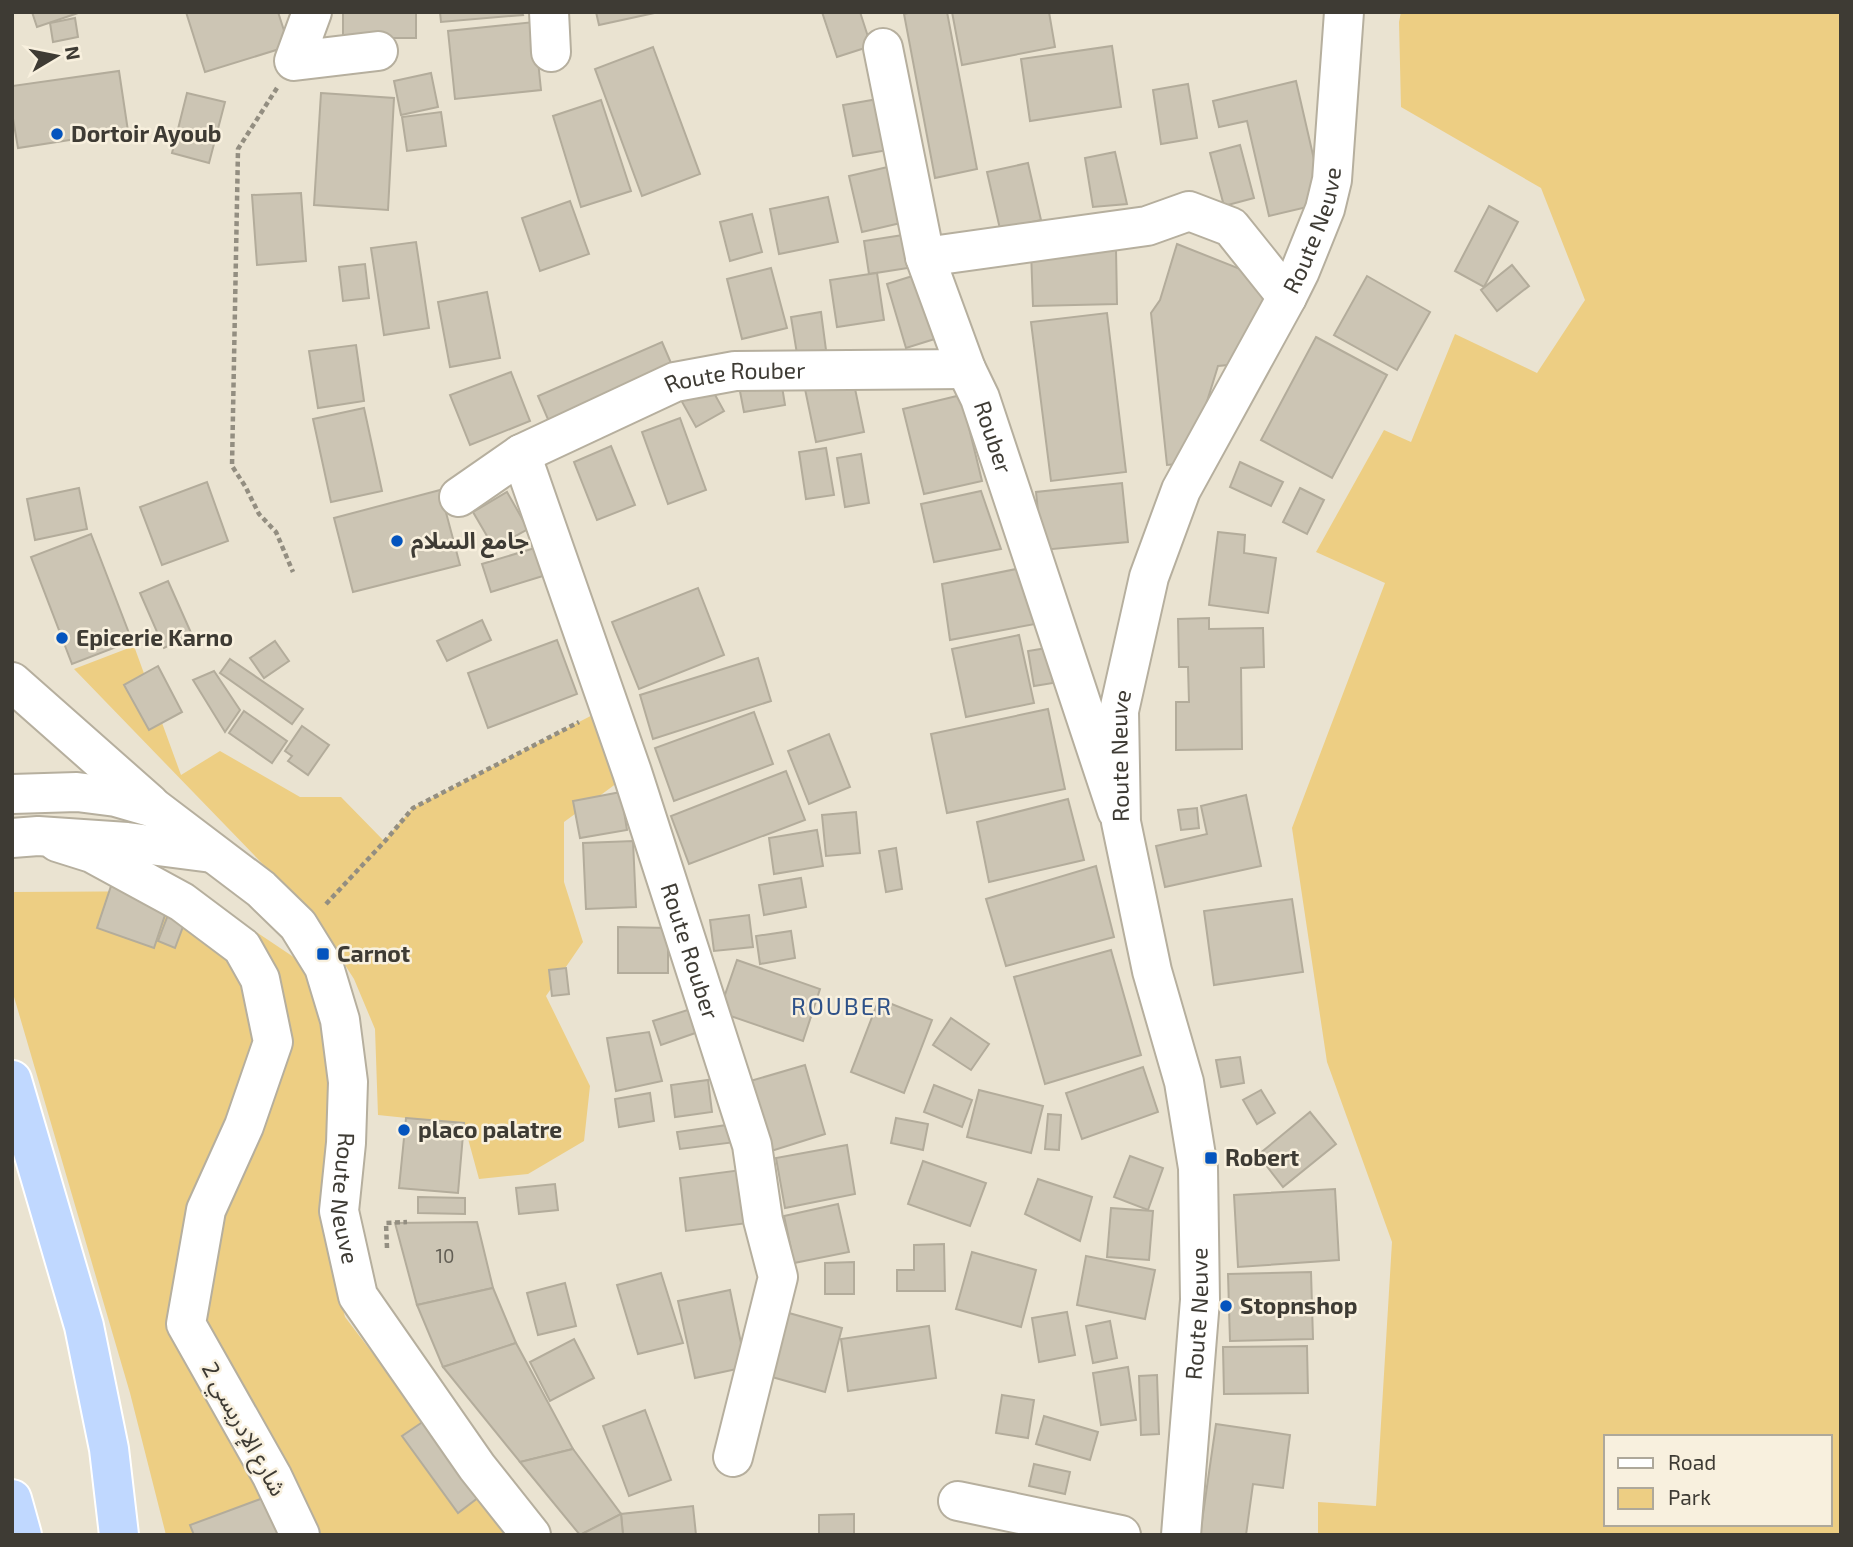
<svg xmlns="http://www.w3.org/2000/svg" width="1853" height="1547" font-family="'Exo 2','Noto Sans Arabic',sans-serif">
<rect width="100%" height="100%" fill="#eae3d1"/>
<g fill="#edce83" fill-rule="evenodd">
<path d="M1401,12H1841V1535H1318V1502L1376,1506L1392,1242L1327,1062L1292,828L1385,583L1316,552L1384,430L1411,442L1455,334L1537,373L1585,300L1541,188L1401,107L1399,22ZM1606,1437H1830V1524H1606Z"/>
<path d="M134,646L181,775L220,751L300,797H341L384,841L413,808L608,707L632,772L564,822V882L583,942L546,996L590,1086L584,1141L528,1174L479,1179L464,1124L378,1115L375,1029L354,979L314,917L74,669Z"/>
<path d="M195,891L304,964L337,1027L338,1288L345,1317L511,1535H166L130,1393L12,990V892Z"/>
</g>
<g fill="#ccc5b4" stroke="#b3ac9b" stroke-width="2">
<path d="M32,12H81L37,27Z"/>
<path d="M186,12H278L289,46L205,72Z"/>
<rect x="343" y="12" width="73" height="26"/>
<path d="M440,12H522L523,15L441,22Z"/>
<path d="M596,12H659L599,25Z"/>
<path d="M822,12H860L871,46L837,57Z"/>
<path d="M912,12H947L977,169L935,178L904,14Z"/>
<path d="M952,12H1049L1055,47L962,65Z"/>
<path d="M75,18L78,37L53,42L50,23Z"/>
<path d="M534,22L541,90L455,99L448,31Z"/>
<path d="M1112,46L1121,107L1030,121L1021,59Z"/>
<path d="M653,47L700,174L642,196L595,69Z"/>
<path d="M119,71L128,131L18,148L12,113V86Z"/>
<path d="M431,73L438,107L401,115L394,81Z"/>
<path d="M1296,81L1324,203L1269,216L1247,121L1219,127L1213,101Z"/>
<path d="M1188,84L1197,138L1161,144L1153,90Z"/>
<path d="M187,93L225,102L209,163L172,153Z"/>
<path d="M321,93L394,98L388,210L314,205Z"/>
<path d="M878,99L888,150L853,156L843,105Z"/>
<path d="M601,100L631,191L581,207L553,116Z"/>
<path d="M441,112L446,146L407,151L402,117Z"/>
<path d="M1240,145L1254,198L1224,206L1210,153Z"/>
<path d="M1115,152L1127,204L1093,207L1085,158Z"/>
<path d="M1028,163L1041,220L1000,229L987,172Z"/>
<path d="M892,166L905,222L862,232L849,176Z"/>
<path d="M301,193L306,261L257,265L252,195Z"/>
<path d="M828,197L838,242L779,254L770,209Z"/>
<path d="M570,201L589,254L540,271L522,218Z"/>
<path d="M1489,206L1518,222L1484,287L1455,271Z"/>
<path d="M752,214L762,252L730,261L720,222Z"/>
<path d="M916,233L921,266L869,274L864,241Z"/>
<path d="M416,242L429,328L384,335L371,248Z"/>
<path d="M1177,244L1268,280L1250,363L1218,366L1188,463L1167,465L1151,313L1160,300Z"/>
<path d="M1116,249L1117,304L1033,306L1031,251Z"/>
<path d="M365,264L369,298L343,301L339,267Z"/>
<path d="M1512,265L1529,286L1497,311L1481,290Z"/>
<path d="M771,268L787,328L742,339L727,279Z"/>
<path d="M877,273L884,320L837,327L830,280Z"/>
<path d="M922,273L941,337L906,348L887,284Z"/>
<path d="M1367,276L1430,312L1397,370L1334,335Z"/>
<path d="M487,292L500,358L450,367L438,302Z"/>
<path d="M821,312L826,350L797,354L791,317Z"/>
<path d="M1107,313L1126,472L1051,481L1031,322Z"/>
<path d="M1316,337L1387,375L1332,478L1261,440Z"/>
<path d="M662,342L674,370L550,424L538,396Z"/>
<path d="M356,345L364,401L318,408L309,351Z"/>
<path d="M511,372L530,421L470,445L450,395Z"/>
<path d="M780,374L785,405L744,412L738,381Z"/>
<path d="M853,379L864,432L816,442L805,389Z"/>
<path d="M709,384L724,411L696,427L681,400Z"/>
<path d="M961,395L982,481L924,494L903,409Z"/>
<path d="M364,408L382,491L331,502L313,419Z"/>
<path d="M680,418L706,490L668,504L642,432Z"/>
<path d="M611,446L635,505L597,520L574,462Z"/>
<path d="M826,448L834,495L806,499L799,452Z"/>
<path d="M861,454L869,503L845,507L837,458Z"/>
<path d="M1240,462L1283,482L1271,506L1230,487Z"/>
<path d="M207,482L228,541L162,565L140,507Z"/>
<path d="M1122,483L1128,542L1042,550L1036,492Z"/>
<path d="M79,488L87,529L35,540L27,499Z"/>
<path d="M1300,488L1324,500L1307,534L1283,522Z"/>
<path d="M440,490L460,565L353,592L334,518Z"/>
<path d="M981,491L1001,549L934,562L921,504Z"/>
<path d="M507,492L528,529L494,548L473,512Z"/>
<path d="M1218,532L1245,535L1244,553L1276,558L1268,613L1209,605Z"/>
<path d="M91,534L132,641L72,664L31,557Z"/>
<path d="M538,547L546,575L491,592L482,564Z"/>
<path d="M1026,567L1035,624L950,640L942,584Z"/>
<path d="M168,581L192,635L164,648L140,593Z"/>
<path d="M698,588L724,655L639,689L612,622Z"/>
<path d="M1209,618V629L1263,628L1264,667L1241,668L1242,749L1176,750V702H1189L1188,667H1179L1178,619Z"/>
<path d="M482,620L491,640L447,661L437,641Z"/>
<path d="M1019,635L1034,703L966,717L952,649Z"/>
<path d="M557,640L577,694L488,728L468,673Z"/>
<path d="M275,641L289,661L264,678L250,658Z"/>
<path d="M1047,648L1053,683L1034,686L1028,651Z"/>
<path d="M758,658L771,701L653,739L640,695Z"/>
<path d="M230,659L303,709L292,724L220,673Z"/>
<path d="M158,666L182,712L149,730L124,685Z"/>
<path d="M214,671L240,710L225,732L193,680Z"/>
<path d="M1048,709L1065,789L947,813L931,734Z"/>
<path d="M244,711L287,741L272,763L229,733Z"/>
<path d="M754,712L773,764L674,801L655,748Z"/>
<path d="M302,726L329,745L308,775L288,761L292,756L285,751Z"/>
<path d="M829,734L850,787L809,804L788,751Z"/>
<path d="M786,771L805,820L689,864L671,816Z"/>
<path d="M621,792L627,830L580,838L573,801Z"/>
<path d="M1246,795L1261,866L1165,887L1156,846L1207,834L1201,806Z"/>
<path d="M1068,799L1084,860L989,882L977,822Z"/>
<path d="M1197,808L1199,828L1181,830L1178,810Z"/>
<path d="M856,812L860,853L826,856L822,815Z"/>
<path d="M817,830L823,866L774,874L769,838Z"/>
<path d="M633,841L636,907L586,909L583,843Z"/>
<path d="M896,848L902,889L886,892L879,851Z"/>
<path d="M1096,866L1114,937L1006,966L986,899Z"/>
<path d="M801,878L806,907L764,915L759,885Z"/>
<path d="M111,886L168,906L154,948L97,928Z"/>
<path d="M1292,899L1303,972L1214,985L1204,911Z"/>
<path d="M173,902L190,908L175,948L158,941Z"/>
<path d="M749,915L753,947L714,951L710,920Z"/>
<path d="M618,927L668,928V973H618Z"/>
<path d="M791,931L795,958L760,964L756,936Z"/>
<path d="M1111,950L1141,1055L1045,1084L1014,977Z"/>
<path d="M737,960L820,989L803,1041L719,1012Z"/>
<path d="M566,968L569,994L552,996L549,970Z"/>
<path d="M879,999L932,1020L904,1093L851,1072Z"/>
<path d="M694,1008L701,1031L661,1045L653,1021Z"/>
<path d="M951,1018L989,1044L971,1070L933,1045Z"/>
<path d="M649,1032L662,1081L616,1091L607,1038Z"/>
<path d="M1240,1057L1244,1083L1221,1087L1216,1060Z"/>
<path d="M805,1065L825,1134L768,1152L747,1082Z"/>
<path d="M1143,1067L1158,1112L1082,1139L1066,1093Z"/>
<path d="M708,1080L712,1112L675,1117L671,1085Z"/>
<path d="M934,1085L972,1100L962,1127L924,1112Z"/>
<path d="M979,1090L1043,1106L1031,1153L967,1137Z"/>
<path d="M1261,1090L1275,1113L1257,1124L1243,1100Z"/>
<path d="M650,1093L654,1121L619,1127L615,1099Z"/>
<path d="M1310,1112L1336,1144L1283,1187L1258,1155Z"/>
<path d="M1048,1114L1061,1115L1059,1150L1045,1149Z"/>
<path d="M406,1118L464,1123L458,1193L399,1188Z"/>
<path d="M896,1118L928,1124L923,1150L891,1143Z"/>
<path d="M734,1124L736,1142L680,1149L677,1132Z"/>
<path d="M847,1145L855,1194L785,1208L776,1158Z"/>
<path d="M1130,1156L1163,1168L1148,1210L1114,1197Z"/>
<path d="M923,1161L986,1183L970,1226L908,1204Z"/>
<path d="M741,1170L748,1223L686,1231L680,1178Z"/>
<path d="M1038,1179L1092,1197L1080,1241L1025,1214Z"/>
<path d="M555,1184L558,1210L519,1214L516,1188Z"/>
<path d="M1335,1189L1339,1260L1238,1267L1234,1195Z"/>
<path d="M418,1197L465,1198V1214L418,1213Z"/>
<path d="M838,1204L849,1252L794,1263L784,1216Z"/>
<path d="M1111,1208L1153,1211L1149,1260L1107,1257Z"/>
<path d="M477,1222L493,1288L417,1305L395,1223Z"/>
<path d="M944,1244L945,1291H897V1270H914V1245Z"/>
<path d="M972,1252L1036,1270L1021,1327L956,1309Z"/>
<path d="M1086,1256L1155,1270L1145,1319L1077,1305Z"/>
<path d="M854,1262V1294H825V1263Z"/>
<path d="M1311,1272L1313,1339L1230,1341L1228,1274Z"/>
<path d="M661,1273L683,1343L638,1354L617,1285Z"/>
<path d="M565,1283L576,1326L538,1335L527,1293Z"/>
<path d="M493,1288L516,1343L443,1367L417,1305Z"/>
<path d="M730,1290L746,1367L695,1378L678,1301Z"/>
<path d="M1067,1312L1075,1355L1039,1362L1032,1318Z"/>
<path d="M789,1313L842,1328L825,1392L772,1377Z"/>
<path d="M1110,1321L1117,1358L1093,1363L1086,1326Z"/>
<path d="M929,1326L936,1378L848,1391L841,1339Z"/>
<path d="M574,1339L594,1378L550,1401L530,1362Z"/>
<path d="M516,1343L573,1449L520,1462L443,1367Z"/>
<path d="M1307,1346L1308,1393L1224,1394L1223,1347Z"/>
<path d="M1128,1367L1136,1420L1101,1425L1093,1373Z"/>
<path d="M1157,1375L1159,1434L1141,1435L1139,1376Z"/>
<path d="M1002,1395L1034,1400L1028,1438L996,1433Z"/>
<path d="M645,1410L671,1480L629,1496L603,1426Z"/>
<path d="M1044,1416L1098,1432L1090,1460L1036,1444Z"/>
<path d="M424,1421L479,1497L458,1513L402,1436Z"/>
<path d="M1216,1424L1290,1435L1283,1488L1253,1484L1246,1535H1200Z"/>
<path d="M573,1449L621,1514L580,1535L520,1462Z"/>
<path d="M1034,1464L1070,1472L1065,1494L1029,1486Z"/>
<path d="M274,1494L289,1535H194L190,1525Z"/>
<path d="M693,1506L696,1535H623L621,1514Z"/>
<path d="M621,1514L623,1535H580Z"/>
<path d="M854,1514V1535H819V1515Z"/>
</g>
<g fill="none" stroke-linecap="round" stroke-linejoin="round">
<g stroke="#b6af9e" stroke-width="42">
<g id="minor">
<path d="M312,12L294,61L378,51"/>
<path d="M549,12L551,52"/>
<path id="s1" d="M883,48L925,257L966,369L980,398L1117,811"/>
<path d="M925,257L1147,226L1189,211L1231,227L1287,297"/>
<path id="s2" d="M521,454L632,772L752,1145L763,1220L778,1277L733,1457"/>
<path id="s3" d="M459,497L521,454L675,382L735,371L966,369"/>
<path d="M57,842L92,853L182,902L242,947L260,979L273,1042L244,1126L206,1210L186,1324L272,1476L300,1535"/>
<path d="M958,1501L1121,1535"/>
</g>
</g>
<g stroke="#b6af9e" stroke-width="42">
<g id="secondary">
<path d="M12,682L150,804"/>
<path id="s4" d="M12,794L77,792L116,797L154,808L261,889L298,925L324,967L340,1020L348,1082L346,1143L339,1211L358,1296L477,1467L531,1535"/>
<path d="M12,838L38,836L127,842L212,853"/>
<path id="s5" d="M1181,1535L1200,1300L1198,1168L1184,1082L1152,971L1121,822L1119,711L1149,577L1181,490L1287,297L1300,271L1325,209L1332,180L1344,12"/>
</g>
</g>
<g stroke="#fff" stroke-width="42">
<g id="trunk">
<path d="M12,1080L84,1326L109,1449L119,1535"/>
<path d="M12,1499L22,1535"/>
</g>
</g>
<g stroke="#938e81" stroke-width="4.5" stroke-dasharray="5 3.5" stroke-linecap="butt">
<path d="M277,88L238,149L232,466L245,486L259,514L276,532L293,572"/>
<path d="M326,904L385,841L413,808L579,722"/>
<path d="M387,1248L386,1223L407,1222"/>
</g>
<use href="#minor" stroke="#fff" stroke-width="38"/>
<use href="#secondary" stroke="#fff" stroke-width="38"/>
<use href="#trunk" stroke="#c0d8ff" stroke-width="38"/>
</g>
<g fill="#0454be" stroke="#f8f0de" stroke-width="2.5">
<circle cx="57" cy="134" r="7"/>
<circle cx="397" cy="541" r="7"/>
<circle cx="62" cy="638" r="7"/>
<rect x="316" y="947" width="14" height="14" rx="3.5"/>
<circle cx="404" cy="1130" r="7"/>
<rect x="1204" y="1151" width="14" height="14" rx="3.5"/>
<circle cx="1226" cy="1306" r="7"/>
</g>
<g text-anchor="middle" stroke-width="5" stroke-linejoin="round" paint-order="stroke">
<g font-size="19" fill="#625e54">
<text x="445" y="1263">10</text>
</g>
<g font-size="23" font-weight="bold" fill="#3e3b34" stroke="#f8f0de" text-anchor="start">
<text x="71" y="142">Dortoir Ayoub</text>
<text x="411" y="549">جامع السلام</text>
<text x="76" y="646">Epicerie Karno</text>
<text x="337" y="962">Carnot</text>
<text x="418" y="1138">placo palatre</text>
<text x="1225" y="1166">Robert</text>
<text x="1240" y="1314">Stopnshop</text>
</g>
<g font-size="23" fill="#3e3b34" stroke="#f8f0de">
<text dy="8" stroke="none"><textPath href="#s5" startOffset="1356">Route Neuve</textPath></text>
<text dy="8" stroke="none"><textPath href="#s3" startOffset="306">Route Rouber</textPath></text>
<text dy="8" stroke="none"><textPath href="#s1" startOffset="406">Rouber</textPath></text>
<text dy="8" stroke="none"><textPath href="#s5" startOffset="789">Route Neuve</textPath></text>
<text dy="8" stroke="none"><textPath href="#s2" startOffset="525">Route Rouber</textPath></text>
<text dy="8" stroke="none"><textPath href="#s4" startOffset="614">Route Neuve</textPath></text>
<text dy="8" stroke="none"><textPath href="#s5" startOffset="222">Route Neuve</textPath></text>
<text transform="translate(244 1429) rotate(61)" y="8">شارع الإدريسي 2</text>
</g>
<g font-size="24" letter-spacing="2" fill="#2e5188" stroke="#f8f0de">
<text x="842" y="1015">ROUBER</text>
</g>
</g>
<rect width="1853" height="1547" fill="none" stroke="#3e3b34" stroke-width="28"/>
<rect x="1604" y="1435" width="228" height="91" fill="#f8f0de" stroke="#aea89a" stroke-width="2"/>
<rect x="1618" y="1458" width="35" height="10" fill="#ffffff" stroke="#aea89a" stroke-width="2"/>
<text x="1668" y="1470" font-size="21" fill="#3e3b34">Road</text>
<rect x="1618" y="1488" width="35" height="21" fill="#edce83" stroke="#aea89a" stroke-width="2"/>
<text x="1668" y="1505" font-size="21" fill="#3e3b34">Park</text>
<g transform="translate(56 56) rotate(80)" stroke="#f8f0de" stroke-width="5" paint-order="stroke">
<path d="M0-5L12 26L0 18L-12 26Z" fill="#3e3b34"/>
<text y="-10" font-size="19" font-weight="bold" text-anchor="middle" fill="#3e3b34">N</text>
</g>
</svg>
